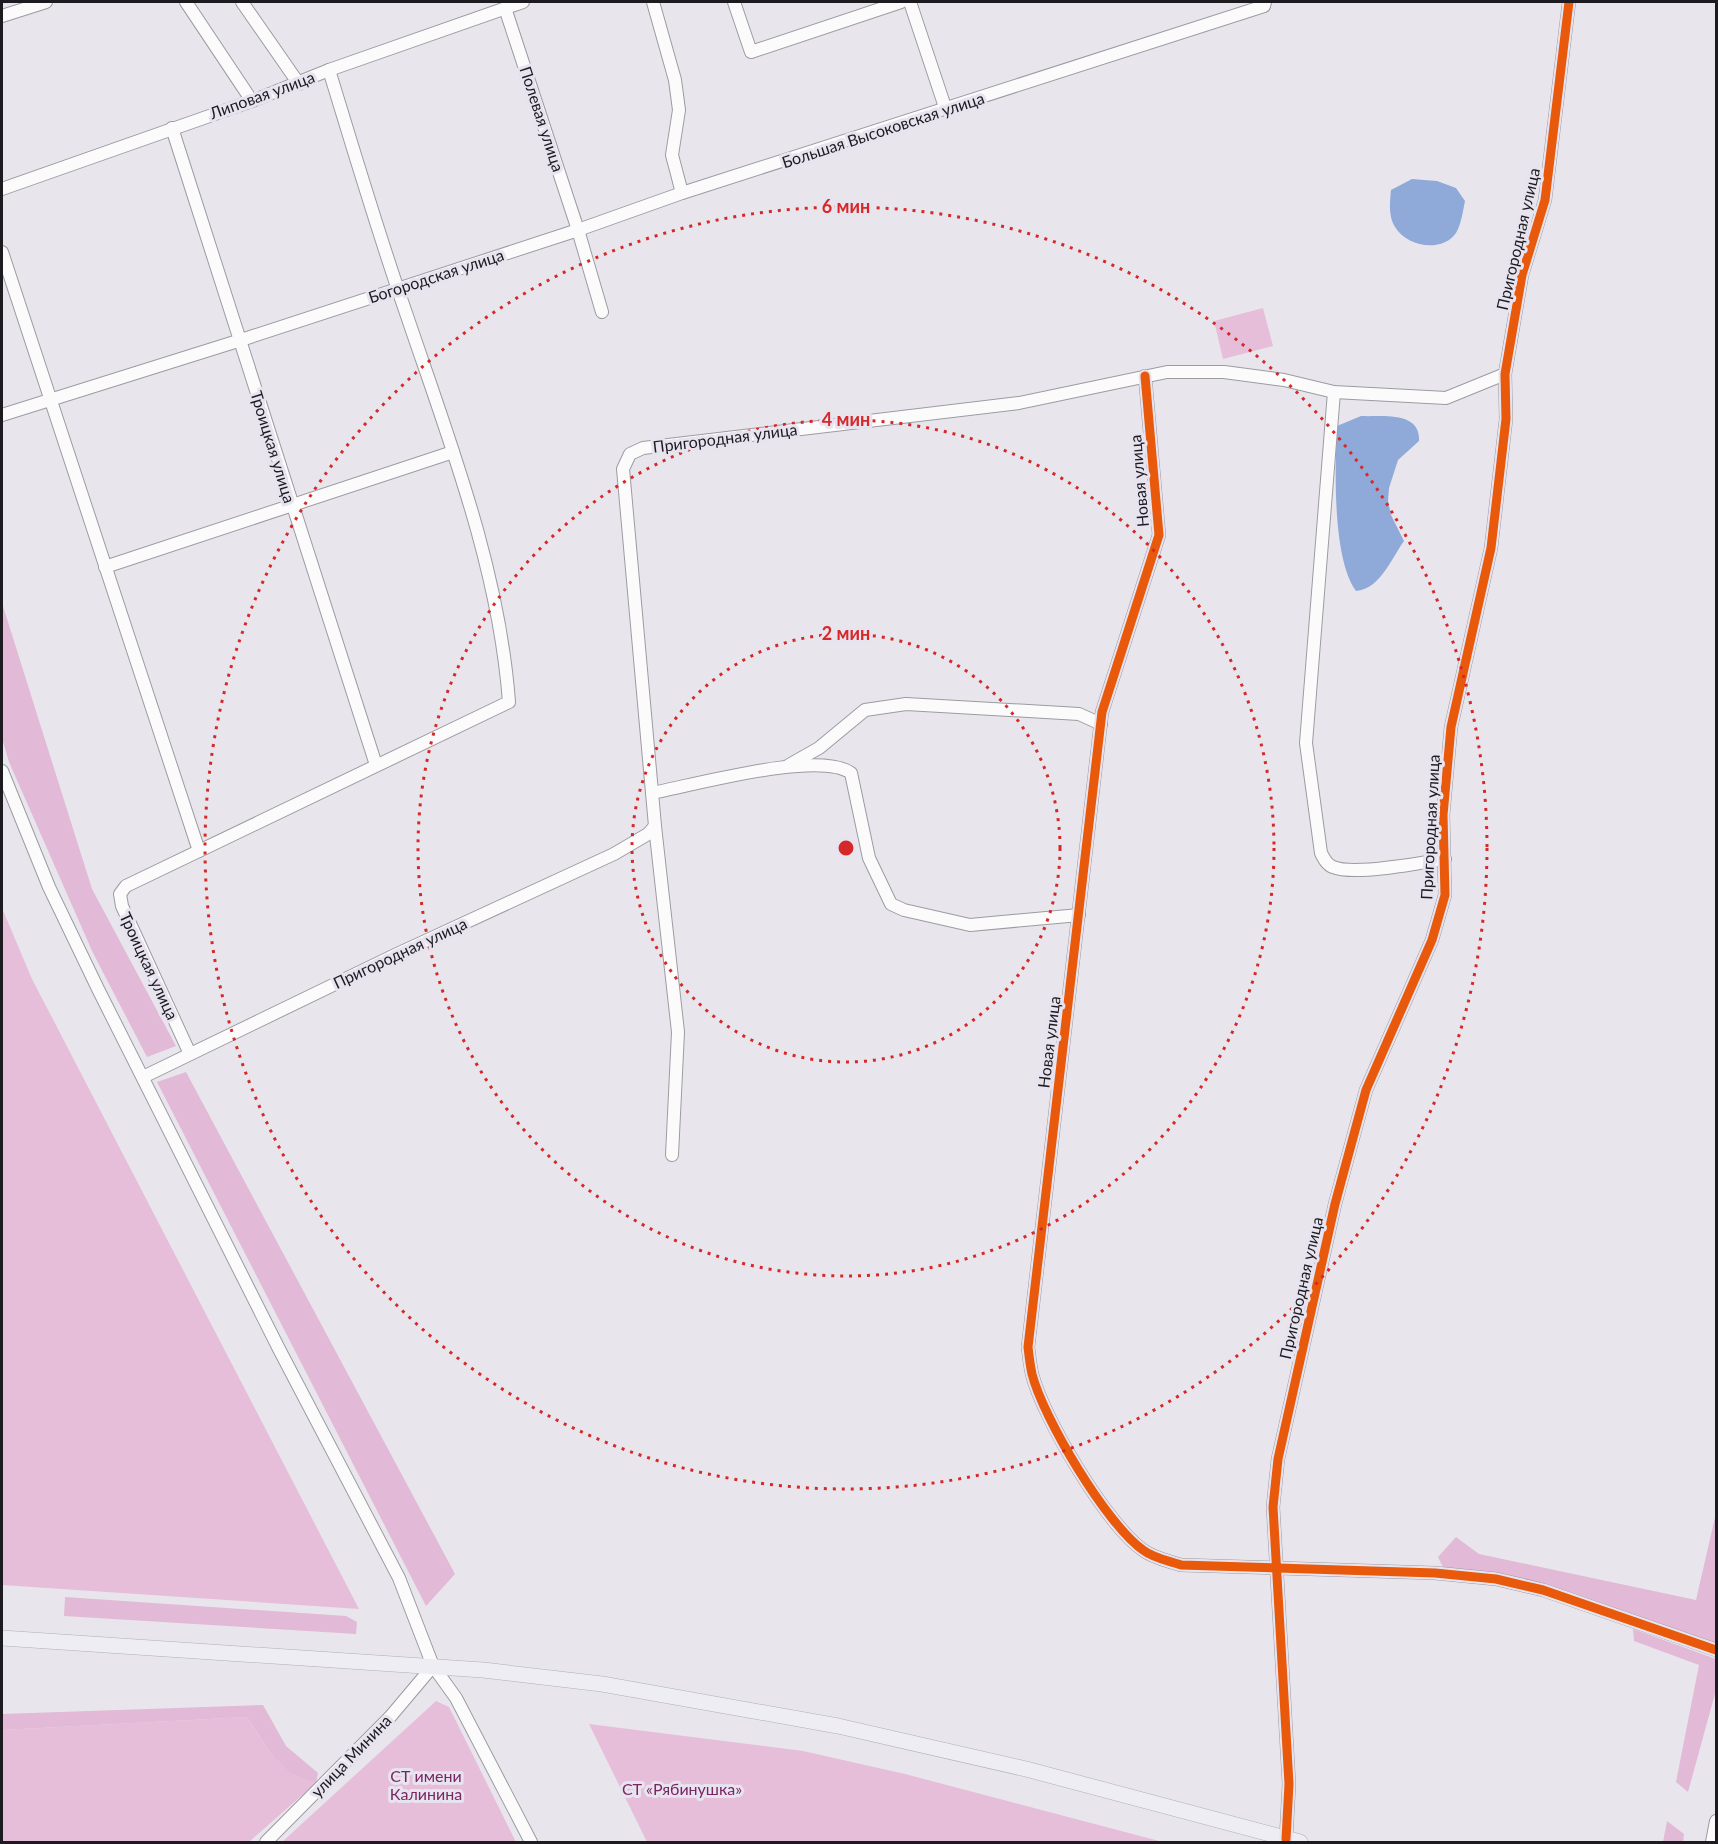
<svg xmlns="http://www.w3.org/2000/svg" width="1718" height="1844" font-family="Lato,sans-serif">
<rect width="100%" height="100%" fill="#e8e6ec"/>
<g fill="#e6beda">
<path d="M1263,308L1273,346L1223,359L1214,321Z"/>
<path d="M2,908L32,979L359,1609L2,1585Z"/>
<path d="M436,1701L449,1707L516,1842H282Z"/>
<path d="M247,1717C265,1745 281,1776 316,1783L249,1842H2V1730Z"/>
<path d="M589,1724L803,1751L905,1774L1163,1842H647Z"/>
</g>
<g fill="#e2b9d6">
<path d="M2,603L92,889L176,1046L147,1057L93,953L9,762L2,738Z"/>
<path d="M186,1072L455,1574L426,1606L157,1082Z"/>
<path d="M1716,1513V1645L1522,1581L1444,1569L1438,1557L1456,1537L1479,1554L1696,1600Z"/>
<path d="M65,1597L346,1616L357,1622L356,1634L64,1616Z"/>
<path d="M1633,1629L1716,1659V1690L1688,1792L1676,1782L1699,1665L1634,1641Z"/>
<path d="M263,1705L286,1746L318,1773L316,1783C280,1776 266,1745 247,1717L2,1730V1714Z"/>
<path d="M1667,1821L1684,1834L1683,1842H1663Z"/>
</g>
<g fill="#8faad9">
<path d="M1412,179L1437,181L1456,188L1465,201C1463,211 1461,225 1456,233C1442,253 1407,247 1395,227C1388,216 1390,201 1391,190Z"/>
<path d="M1361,416C1382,417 1421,411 1419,441L1398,460L1389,488L1388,501L1391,515L1404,541C1391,559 1380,589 1356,591C1332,558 1335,467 1337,426Z"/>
</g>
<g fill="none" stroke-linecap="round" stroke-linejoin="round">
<g stroke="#9d9ba0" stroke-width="14">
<g id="minor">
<path d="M186,2L252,101"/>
<path d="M242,2L299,84"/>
<path d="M653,2L675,80L679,110L672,155L682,193"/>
<path d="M734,2L751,52L901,2"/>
<path d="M910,2L946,110"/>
<path d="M505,8L578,230L602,312"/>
<path d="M2,16L46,2"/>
<path d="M172,128L376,765"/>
<path d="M2,189L252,101L329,70L523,2"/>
<path d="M2,252L199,851"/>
<path d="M1145,376L1159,535L1102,712L1028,1347C1029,1356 1030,1365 1032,1374C1043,1418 1107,1525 1143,1550C1153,1558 1169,1561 1181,1565L1435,1573L1496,1579L1543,1590L1716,1650"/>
<path d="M1334,392L1306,743L1321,853C1324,859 1327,865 1333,867C1354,876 1421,863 1445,859"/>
<path d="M2,415L241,340L578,230L682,193L1264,6L1265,2"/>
<path d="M105,567L453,452"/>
<path d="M789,765L819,748L865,710L906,704L1079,714L1101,724"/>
<path d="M2,771L49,887L98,989L279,1349L399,1578L433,1666L456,1698L531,1842"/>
<path d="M652,793C694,785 819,750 851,773L869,858L891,904L904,910L970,925L1079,915"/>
<path d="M190,1054L122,906L120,894L126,886L509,702C499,568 449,440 406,313C378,233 354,151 329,70"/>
<path d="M143,1077L395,955L614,854L648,834L655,826"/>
<path d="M672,1155L678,1032L655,826L623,469L630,454L643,448L1019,403L1167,372H1224L1284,380L1334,392L1446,398L1505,374"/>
<path d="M1286,1839L1289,1784L1273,1507L1278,1459L1335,1204L1366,1090L1432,940L1445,895L1443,815L1451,727L1491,548L1506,419L1505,374L1522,275L1545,200L1569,2"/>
<path d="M266,1842L390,1717L433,1666"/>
<path d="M1712,1842L1716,1821"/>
</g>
</g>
<g stroke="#afafba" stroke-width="16">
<path id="major" d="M2,1638L483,1670L602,1684L838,1726L1026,1769L1300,1842"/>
</g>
<use href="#minor" stroke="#fcfbfc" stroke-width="12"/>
<use href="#major" stroke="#ededf3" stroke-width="15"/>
<g stroke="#e7e3ef" stroke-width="13">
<g id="cycleway">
<path d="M1145,376L1159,535L1102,712L1028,1347C1029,1356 1030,1365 1032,1374C1043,1418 1107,1525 1143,1550C1153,1558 1169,1561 1181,1565L1435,1573L1496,1579L1543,1590L1716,1650"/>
<path d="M1286,1839L1289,1784L1273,1507L1278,1459L1335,1204L1366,1090L1432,940L1445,895L1443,815L1451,727L1491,548L1506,419L1505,374L1522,275L1545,200L1569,2"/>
</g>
</g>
<use href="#cycleway" stroke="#e8590c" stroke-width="9"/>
</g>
<g fill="none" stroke="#d62828" stroke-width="3" stroke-dasharray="3 6">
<circle cx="846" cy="848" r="214"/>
<circle cx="846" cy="848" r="428"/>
<circle cx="846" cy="848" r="641"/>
</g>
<g text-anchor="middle" stroke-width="6" stroke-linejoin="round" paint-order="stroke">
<g font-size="16" fill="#1d1b1f" stroke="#e7e3ef">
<text transform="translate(262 95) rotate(-20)" y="6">Липовая улица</text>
<text transform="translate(542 119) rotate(72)" y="6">Полевая улица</text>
<text transform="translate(883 130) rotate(-18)" y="6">Большая Высоковская улица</text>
<text transform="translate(1518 239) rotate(-77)" y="6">Пригородная улица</text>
<text transform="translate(436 276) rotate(-18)" y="6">Богородская улица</text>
<text transform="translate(725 438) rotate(-7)" y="6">Пригородная улица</text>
<text transform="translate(273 447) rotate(73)" y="6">Троицкая улица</text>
<text transform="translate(1139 481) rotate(-95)" y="6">Новая улица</text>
<text transform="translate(1430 827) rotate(-87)" y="6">Пригородная улица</text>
<text transform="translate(400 953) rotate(-25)" y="6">Пригородная улица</text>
<text transform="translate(149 966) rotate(65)" y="6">Троицкая улица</text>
<text transform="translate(1049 1042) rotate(-83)" y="6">Новая улица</text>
<text transform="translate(1301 1288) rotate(-77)" y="6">Пригородная улица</text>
<text transform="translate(351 1756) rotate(-46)" y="6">улица Минина</text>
</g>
<g font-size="16" fill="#7b2663" stroke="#e7e3ef">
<text x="426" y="1782">СТ имени<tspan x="426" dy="18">Калинина</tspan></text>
<text x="682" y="1795">СТ «Рябинушка»</text>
</g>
</g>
<circle cx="846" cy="848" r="9" fill="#d62828" stroke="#e7e3ef" stroke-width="3"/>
<g font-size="18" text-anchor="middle" font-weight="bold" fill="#d62828" stroke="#e7e3ef" stroke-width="6" stroke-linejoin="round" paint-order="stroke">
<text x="846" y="213">6 мин</text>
<text x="846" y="426">4 мин</text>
<text x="846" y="640">2 мин</text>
</g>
<rect width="1718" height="1844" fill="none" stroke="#1d1b1f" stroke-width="6"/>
</svg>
